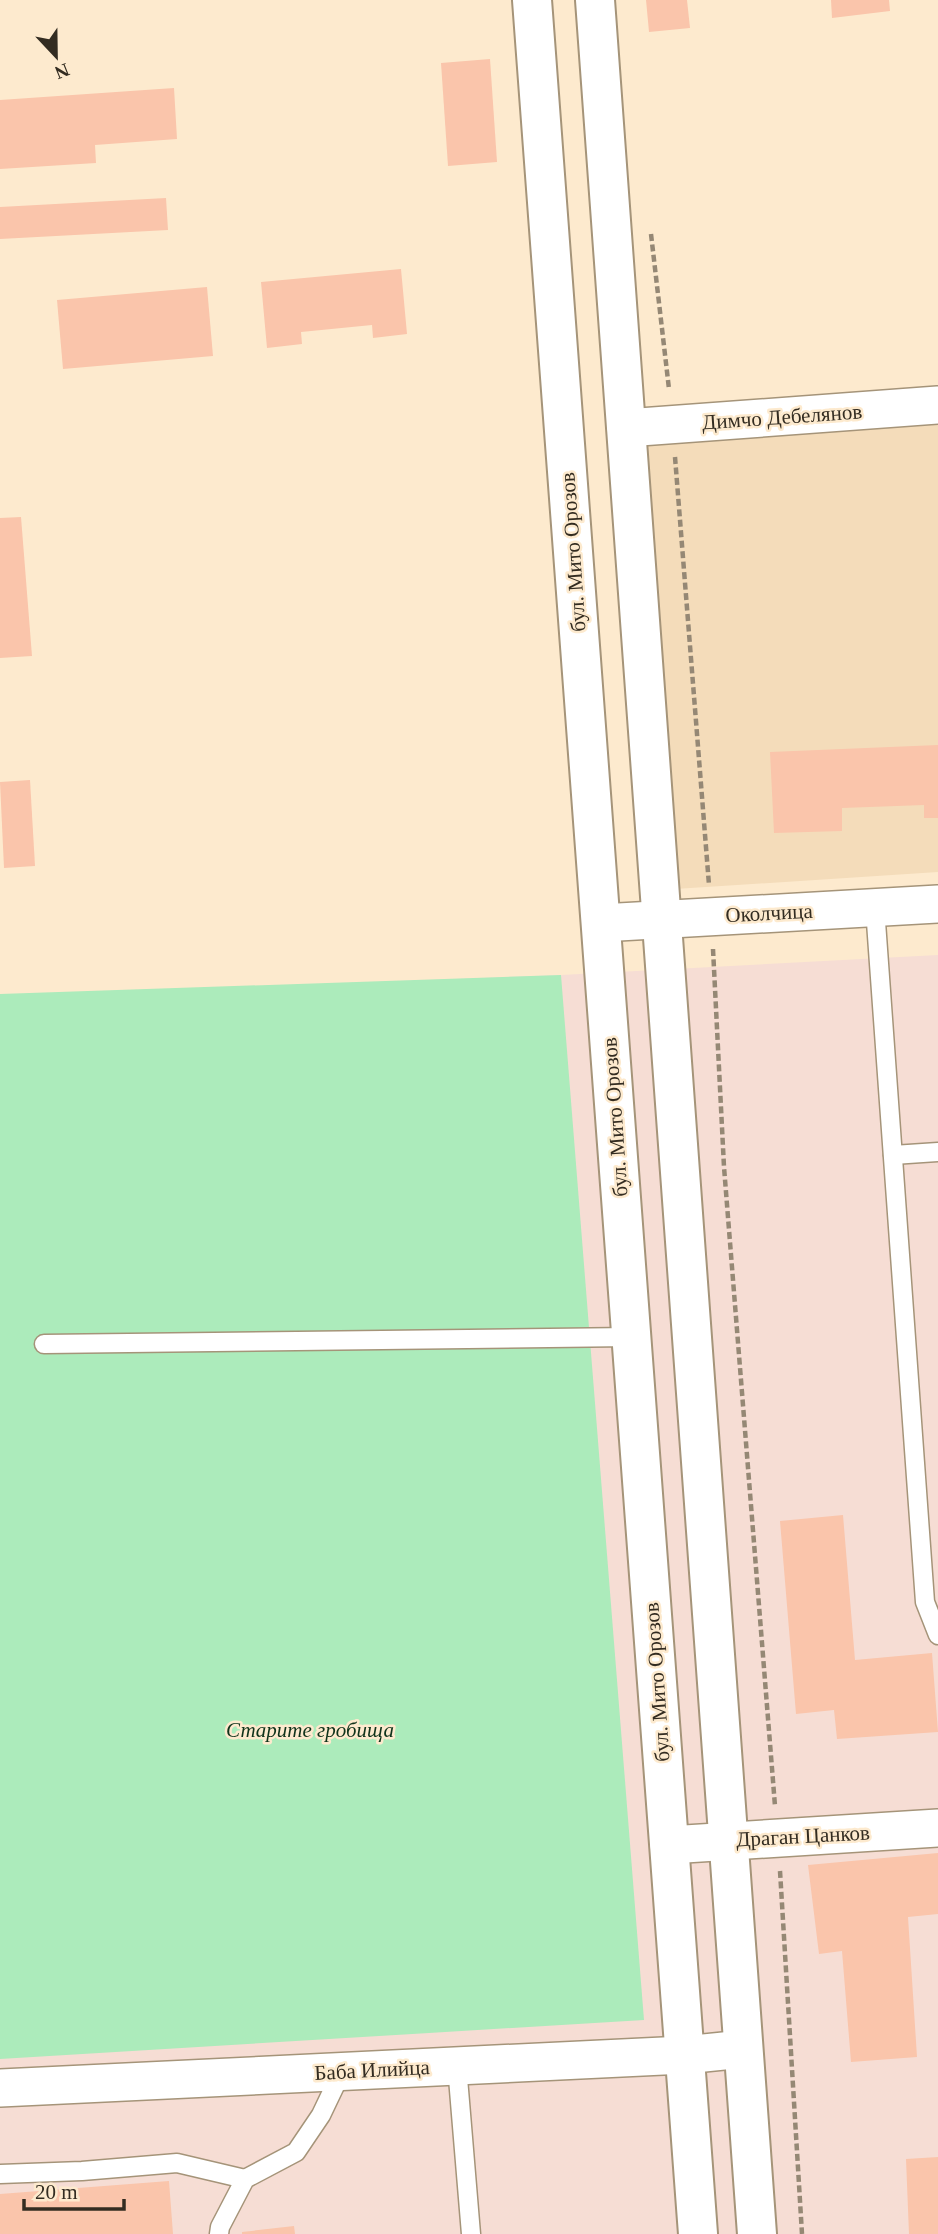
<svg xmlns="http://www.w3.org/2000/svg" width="938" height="2234" font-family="Georgia,serif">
<rect width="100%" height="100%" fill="#fdeace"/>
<path fill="#f6ddd4" d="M938,955V2234H0V996L561,975Z"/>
<path fill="#f4dcba" d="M938,423V872L675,889L643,443Z"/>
<path fill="#acebbb" d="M561,975L644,2020L0,2059V994Z"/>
<g fill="#fac5ab">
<path d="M646,0H687L690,28L649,32Z"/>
<path d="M831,0H889L890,11L832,18Z"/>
<path d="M490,59L497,162L448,166L441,63Z"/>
<path d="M174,88L177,139L95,145L96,163L0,169V100Z"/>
<path d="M166,198L168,230L0,239V207Z"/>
<path d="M401,269L407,334L373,338L372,325L301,332L302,344L267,348L261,282Z"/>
<path d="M207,287L213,356L63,369L57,300Z"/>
<path d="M21,517L32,656L0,658V518Z"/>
<path d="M938,745V818H924V805L842,808V831L774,833L770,752Z"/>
<path d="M30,780L35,866L4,868L0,782Z"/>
<path d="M843,1515L855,1660L932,1653L938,1732L837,1739L834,1710L796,1714L780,1521Z"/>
<path d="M938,1853V1914L908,1917L917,2057L851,2062L842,1951L819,1954L808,1865Z"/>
<path d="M938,2157V2234H909L906,2159Z"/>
<path d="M169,2181L173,2234H0V2194Z"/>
<path d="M294,2226L295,2234H242V2232Z"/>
</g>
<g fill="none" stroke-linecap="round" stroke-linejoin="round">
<g stroke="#a59479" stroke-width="21">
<g id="lane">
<path d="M875,908L925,1602L938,1635"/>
<path d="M893,1155L938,1152"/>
<path d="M44,1344L631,1337"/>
<path d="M457,2066L471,2234"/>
<path d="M0,2174L82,2171L177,2163L245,2179"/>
<path d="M219,2234L220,2227L245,2179L296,2152L321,2115L342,2071"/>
</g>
</g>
<g stroke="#a59479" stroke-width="40">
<g id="street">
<path d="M626,428L938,405"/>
<path d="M601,923L938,904"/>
<path d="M669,1845L938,1828"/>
<path d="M0,2088L684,2055L743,2049"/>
</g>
</g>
<g stroke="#a59479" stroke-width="42">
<g id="secondary">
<path d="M532,0L698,2234"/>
<path d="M595,0L757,2234"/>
</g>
</g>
<g stroke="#958875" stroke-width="4.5" stroke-dasharray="7 3.5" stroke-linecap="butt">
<path d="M651,234L669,389"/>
<path d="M675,457L709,885"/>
<path d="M713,949L724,1167L775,1806"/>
<path d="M780,1871L802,2234"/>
</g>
<use href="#lane" stroke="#fff" stroke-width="18"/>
<use href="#street" stroke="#fff" stroke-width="37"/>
<use href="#secondary" stroke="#fff" stroke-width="38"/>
</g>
<g text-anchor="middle" stroke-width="5" stroke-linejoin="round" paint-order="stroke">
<g font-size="21" fill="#332c21" stroke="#fdeace">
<text transform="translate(782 417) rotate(-4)" y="7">Димчо Дебелянов</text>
<text transform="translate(573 552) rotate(-94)" y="7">бул. Мито Орозов</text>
<text transform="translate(769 913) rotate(-3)" y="7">Околчица</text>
<text transform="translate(615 1117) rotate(-94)" y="7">бул. Мито Орозов</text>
<text transform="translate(657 1682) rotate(-94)" y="7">бул. Мито Орозов</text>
<text transform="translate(803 1836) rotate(-3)" y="7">Драган Цанков</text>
<text transform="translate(372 2070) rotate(-3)" y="7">Баба Илийца</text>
</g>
<g font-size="21" font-style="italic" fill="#10331b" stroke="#fdeace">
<text x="310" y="1737">Старите гробища</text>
</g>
</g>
<g transform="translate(56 56) rotate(158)" stroke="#fdeace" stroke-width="5" paint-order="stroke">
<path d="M0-5L12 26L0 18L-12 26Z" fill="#332c21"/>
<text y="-10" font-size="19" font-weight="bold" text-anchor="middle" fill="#332c21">N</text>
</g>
<path d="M24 2199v10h100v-10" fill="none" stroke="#332c21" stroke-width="3.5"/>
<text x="35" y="2199" font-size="21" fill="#332c21" stroke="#fdeace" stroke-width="5" paint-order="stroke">20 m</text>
</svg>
